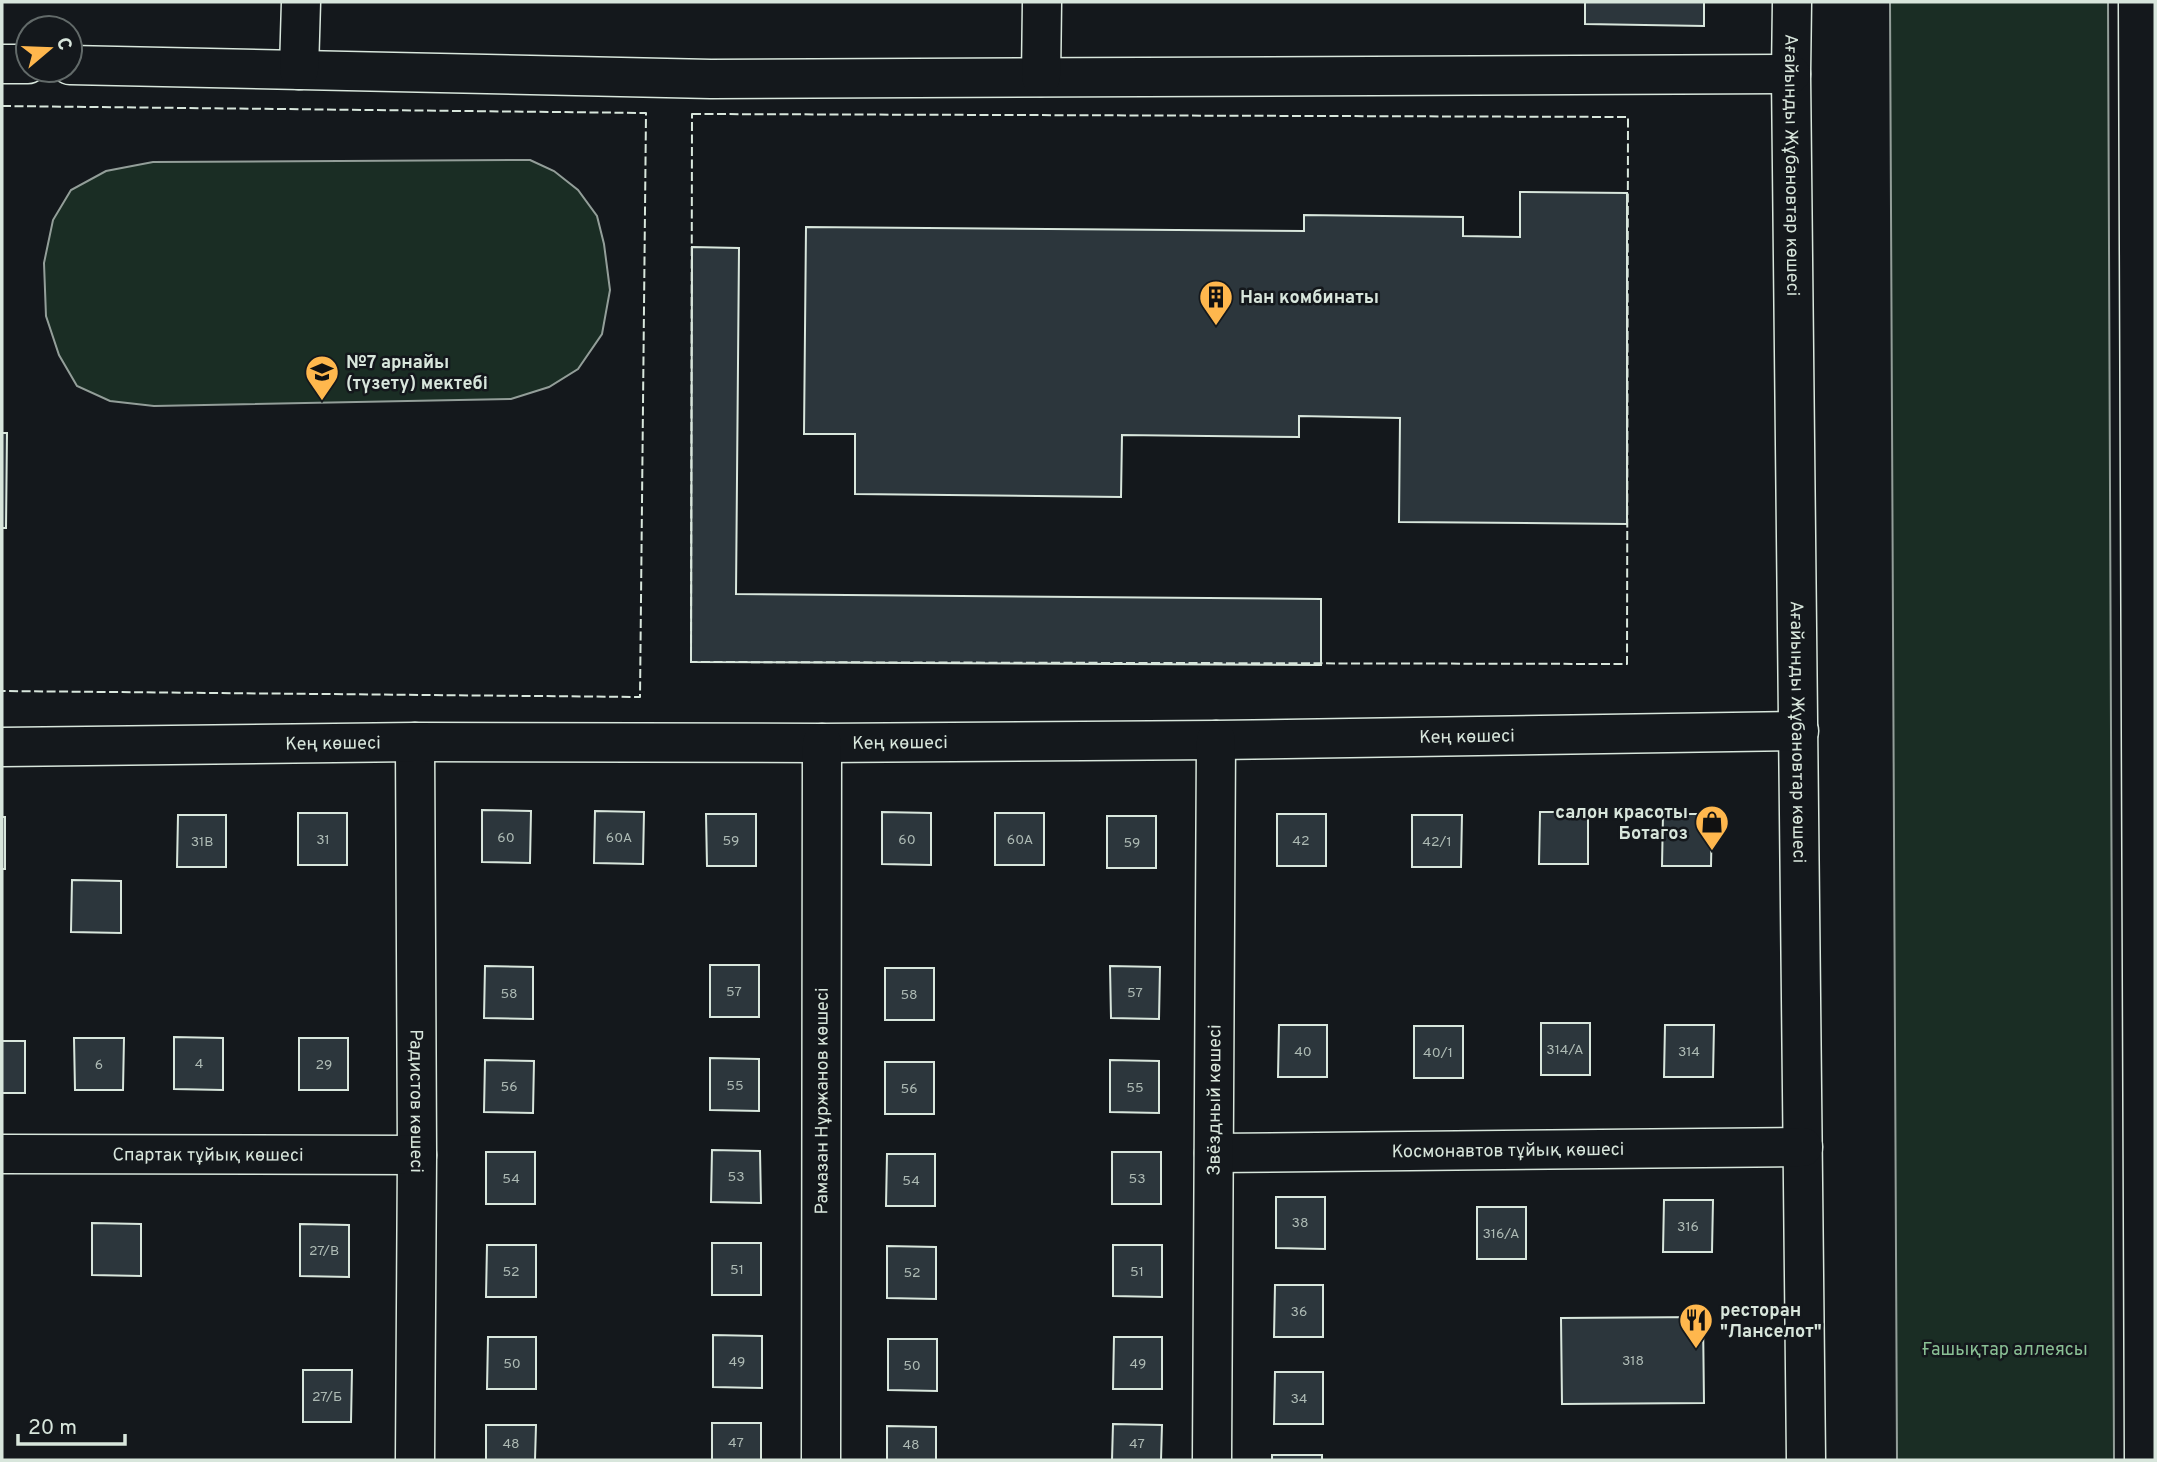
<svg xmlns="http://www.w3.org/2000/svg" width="2157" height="1462" font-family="Overpass,sans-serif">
<rect width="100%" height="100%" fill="#14181c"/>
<g fill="#1a2d24" stroke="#939e99" stroke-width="2">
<path d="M1890,2H2108L2114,1460H1897Z"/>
<path d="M530,160L554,171L578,190L597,216L604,244L610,290L602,334L578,369L549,387L511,399L154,406L110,401L77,386L59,355L46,316L44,263L53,220L71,190L106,171L153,162Z"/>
</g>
<g fill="#2c363c" stroke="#d8e6dc" stroke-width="2">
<path d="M1585,2H1704V26L1585,24Z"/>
<path d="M1520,192L1627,193V524L1399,522L1400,418L1299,416V437L1122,435L1121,497L855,494V434H804L806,227L1304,231V215L1463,217V236L1520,237Z"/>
<path d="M692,247L739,248L736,594L1321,599V665L691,662Z"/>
<path d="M2,433H7L6,528H2Z"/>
<path d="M482,810L531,811L530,863L482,862Z"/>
<path d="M595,811L644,812L643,864L594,863Z"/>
<path d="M882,812L931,813V865L882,864Z"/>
<path d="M1540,812H1588V864H1539Z"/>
<rect x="298" y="813" width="49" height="52"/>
<rect x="995" y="813" width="49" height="52"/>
<path d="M706,814H756V866H707Z"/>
<rect x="1277" y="814" width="49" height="52"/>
<path d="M1663,814H1712L1711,866H1662Z"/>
<path d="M178,815H226V867H177Z"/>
<path d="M1412,815H1462L1461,867H1412Z"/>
<rect x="1107" y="816" width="49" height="52"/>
<rect x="2" y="817" width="3" height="52"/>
<path d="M72,880L121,881V933L71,932Z"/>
<rect x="710" y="965" width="49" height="52"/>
<path d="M485,966L533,967V1019L484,1018Z"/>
<path d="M1110,966L1160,967L1159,1019L1111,1018Z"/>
<rect x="885" y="968" width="49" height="52"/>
<rect x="1541" y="1023" width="49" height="52"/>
<path d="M1279,1025H1327V1077H1278Z"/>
<path d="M1665,1025H1714L1713,1077H1664Z"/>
<rect x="1414" y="1026" width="49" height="52"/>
<path d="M174,1037L223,1038V1090L174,1089Z"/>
<path d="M74,1038H124L123,1090H75Z"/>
<rect x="299" y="1038" width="49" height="52"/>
<rect x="2" y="1041" width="23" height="52"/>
<path d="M710,1058L759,1059V1111L710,1110Z"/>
<path d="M485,1060L534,1061L533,1113L484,1112Z"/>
<path d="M1110,1060L1159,1061V1113L1110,1112Z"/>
<rect x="885" y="1062" width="49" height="52"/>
<path d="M712,1150L760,1151L761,1203L711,1202Z"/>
<rect x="486" y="1152" width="49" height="52"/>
<rect x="1112" y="1152" width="49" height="52"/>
<path d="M887,1154H935V1206H886Z"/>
<path d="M1276,1197H1325V1249L1276,1248Z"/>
<path d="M1664,1200H1713L1712,1252H1663Z"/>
<rect x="1477" y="1207" width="49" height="52"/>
<path d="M92,1223L141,1224V1276L92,1275Z"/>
<path d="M300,1224L349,1225V1277L300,1276Z"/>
<rect x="712" y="1243" width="49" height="52"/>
<path d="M487,1245H536V1297H486Z"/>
<path d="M1113,1245H1162V1297L1113,1296Z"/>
<path d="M887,1246L936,1247V1299L887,1298Z"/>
<path d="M1275,1285H1323V1337H1274Z"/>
<path d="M1703,1317L1704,1403L1562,1404L1561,1318Z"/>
<path d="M713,1335L762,1336V1388L713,1387Z"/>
<path d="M488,1337H536V1389H487Z"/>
<path d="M1114,1337H1162V1389H1113Z"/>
<path d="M888,1339H937V1391L888,1390Z"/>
<path d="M303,1370H352L351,1422H303Z"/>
<path d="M1275,1372H1323V1424H1274Z"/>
<rect x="712" y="1423" width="49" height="37"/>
<path d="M1113,1424L1162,1425L1161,1460H1112Z"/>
<path d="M486,1425H536L535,1460H486Z"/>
<path d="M887,1426L936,1427V1460H887Z"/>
<rect x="1272" y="1455" width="50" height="5"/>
</g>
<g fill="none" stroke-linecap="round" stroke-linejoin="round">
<g stroke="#d8e6dc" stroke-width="41">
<g id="minor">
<path id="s1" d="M1792,2L1791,74L1806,1460"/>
<path d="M2138,2L2144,1460"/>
<path d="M2,64H28"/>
<path d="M70,65L711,79L1791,74"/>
<path d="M299,70L301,2"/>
<path d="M1041,77L1042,2"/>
<path id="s2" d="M415,742L417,1155L415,1460"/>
<path id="s3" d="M2,747L415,742L822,743L1216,740L1799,731"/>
<path id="s4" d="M1214,1153L1803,1147"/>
<path id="s5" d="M2,1154L417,1155"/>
<path id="s6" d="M821,1460L822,743"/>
<path id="s7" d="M1212,1460L1216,740"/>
</g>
</g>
<use href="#minor" stroke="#14181c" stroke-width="38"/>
<g stroke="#d8e6dc" stroke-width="2" stroke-dasharray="9 3.5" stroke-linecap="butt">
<path d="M2,106L646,113L640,697L2,691"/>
<path d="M692,114L1628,117L1627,664L691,662Z"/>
</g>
</g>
<defs>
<g id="building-pin" transform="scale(1.75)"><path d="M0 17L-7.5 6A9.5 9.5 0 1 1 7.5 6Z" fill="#ffb74d" stroke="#14181c"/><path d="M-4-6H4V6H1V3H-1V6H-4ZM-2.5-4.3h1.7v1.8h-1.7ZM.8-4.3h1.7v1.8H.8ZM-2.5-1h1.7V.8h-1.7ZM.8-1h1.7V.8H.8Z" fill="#111"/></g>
<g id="school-pin" transform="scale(1.75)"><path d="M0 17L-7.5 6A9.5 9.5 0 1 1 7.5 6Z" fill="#ffb74d" stroke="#14181c"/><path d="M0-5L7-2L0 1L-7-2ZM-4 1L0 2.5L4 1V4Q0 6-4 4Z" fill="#111"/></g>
<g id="shop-pin" transform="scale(1.75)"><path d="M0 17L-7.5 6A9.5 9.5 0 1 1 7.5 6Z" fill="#ffb74d" stroke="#14181c"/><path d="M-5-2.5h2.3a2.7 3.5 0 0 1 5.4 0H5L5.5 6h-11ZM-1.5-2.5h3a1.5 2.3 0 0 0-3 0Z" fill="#111"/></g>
<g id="restaurant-pin" transform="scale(1.75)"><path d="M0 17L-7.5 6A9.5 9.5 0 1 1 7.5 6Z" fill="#ffb74d" stroke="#14181c"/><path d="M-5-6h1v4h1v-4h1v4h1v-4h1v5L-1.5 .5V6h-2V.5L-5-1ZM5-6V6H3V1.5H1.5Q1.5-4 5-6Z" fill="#111"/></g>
</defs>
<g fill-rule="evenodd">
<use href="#building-pin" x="1216" y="297"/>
<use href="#school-pin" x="322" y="372"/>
<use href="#shop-pin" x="1712" y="822"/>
<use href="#restaurant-pin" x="1696" y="1320"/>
</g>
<g text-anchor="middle" stroke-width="5" stroke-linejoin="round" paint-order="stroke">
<g font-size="14" fill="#adbab4">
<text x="506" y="842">60</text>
<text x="619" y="842">60А</text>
<text x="323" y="844">31</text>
<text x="907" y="844">60</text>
<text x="1020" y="844">60А</text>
<text x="731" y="845">59</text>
<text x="1301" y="845">42</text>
<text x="202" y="846">31В</text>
<text x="1437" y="846">42/1</text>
<text x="1132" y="847">59</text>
<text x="734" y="996">57</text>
<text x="1135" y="997">57</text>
<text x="509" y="998">58</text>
<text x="909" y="999">58</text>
<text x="1565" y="1054">314/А</text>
<text x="1303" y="1056">40</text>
<text x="1689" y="1056">314</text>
<text x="1438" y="1057">40/1</text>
<text x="199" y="1068">4</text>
<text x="99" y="1069">6</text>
<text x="324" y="1069">29</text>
<text x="735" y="1090">55</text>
<text x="509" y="1091">56</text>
<text x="1135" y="1092">55</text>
<text x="909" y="1093">56</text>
<text x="736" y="1181">53</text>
<text x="511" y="1183">54</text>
<text x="1137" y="1183">53</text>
<text x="911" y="1185">54</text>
<text x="1300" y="1227">38</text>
<text x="1688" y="1231">316</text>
<text x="1501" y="1238">316/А</text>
<text x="324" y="1255">27/В</text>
<text x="737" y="1274">51</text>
<text x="511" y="1276">52</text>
<text x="1137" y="1276">51</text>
<text x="912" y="1277">52</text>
<text x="1299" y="1316">36</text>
<text x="1633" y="1365">318</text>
<text x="737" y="1366">49</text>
<text x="512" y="1368">50</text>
<text x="1138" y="1368">49</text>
<text x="912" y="1370">50</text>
<text x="327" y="1401">27/Б</text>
<text x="1299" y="1403">34</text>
<text x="736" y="1447">47</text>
<text x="511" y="1448">48</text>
<text x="1137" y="1448">47</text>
<text x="911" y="1449">48</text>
</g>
<g font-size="18" fill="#d8e6dc" stroke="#14181c">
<text dy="6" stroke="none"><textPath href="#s1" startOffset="163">Ағайынды Жұбановтар көшесі</textPath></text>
<text dy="6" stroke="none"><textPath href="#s1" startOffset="730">Ағайынды Жұбановтар көшесі</textPath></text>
<text dy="6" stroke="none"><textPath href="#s3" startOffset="1465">Кең көшесі</textPath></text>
<text dy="6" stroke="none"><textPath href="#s3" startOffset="898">Кең көшесі</textPath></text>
<text dy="6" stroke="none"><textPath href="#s3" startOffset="331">Кең көшесі</textPath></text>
<text dy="6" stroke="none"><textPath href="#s7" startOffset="360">Звёздный көшесі</textPath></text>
<text dy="6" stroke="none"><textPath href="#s2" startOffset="359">Радистов көшесі</textPath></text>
<text dy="6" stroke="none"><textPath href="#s6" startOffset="359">Рамазан Нұржанов көшесі</textPath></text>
<text dy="6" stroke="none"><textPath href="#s4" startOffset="294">Космонавтов тұйық көшесі</textPath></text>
<text dy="6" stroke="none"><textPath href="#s5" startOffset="206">Спартак тұйық көшесі</textPath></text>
</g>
<g font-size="18" font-weight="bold" fill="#d8e6dc" stroke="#14181c" text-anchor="start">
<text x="1240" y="303">Нан комбинаты</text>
<text x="346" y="368">№7 арнайы<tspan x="346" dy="21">(түзету) мектебі</tspan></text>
<text x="1688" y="818" text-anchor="end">салон красоты<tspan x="1688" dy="21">Ботагоз</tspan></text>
<text x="1720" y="1316">ресторан<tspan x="1720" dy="21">"Ланселот"</tspan></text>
</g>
<g font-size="18" fill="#8ac095" stroke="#14181c">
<text x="2005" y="1355">Ғашықтар аллеясы</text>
</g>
</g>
<rect width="2157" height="1462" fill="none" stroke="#d8e6dc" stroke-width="7"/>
<g transform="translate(49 49) rotate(71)"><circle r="33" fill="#14181c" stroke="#626a69" stroke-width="2"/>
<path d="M0-5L12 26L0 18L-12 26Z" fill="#ffb74d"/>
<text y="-10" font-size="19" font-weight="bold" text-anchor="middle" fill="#d8e6dc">С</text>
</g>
<path d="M18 1434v10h107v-10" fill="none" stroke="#d8e6dc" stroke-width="3.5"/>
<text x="28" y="1434" font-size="21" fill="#d8e6dc" stroke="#14181c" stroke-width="5" paint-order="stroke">20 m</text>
</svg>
